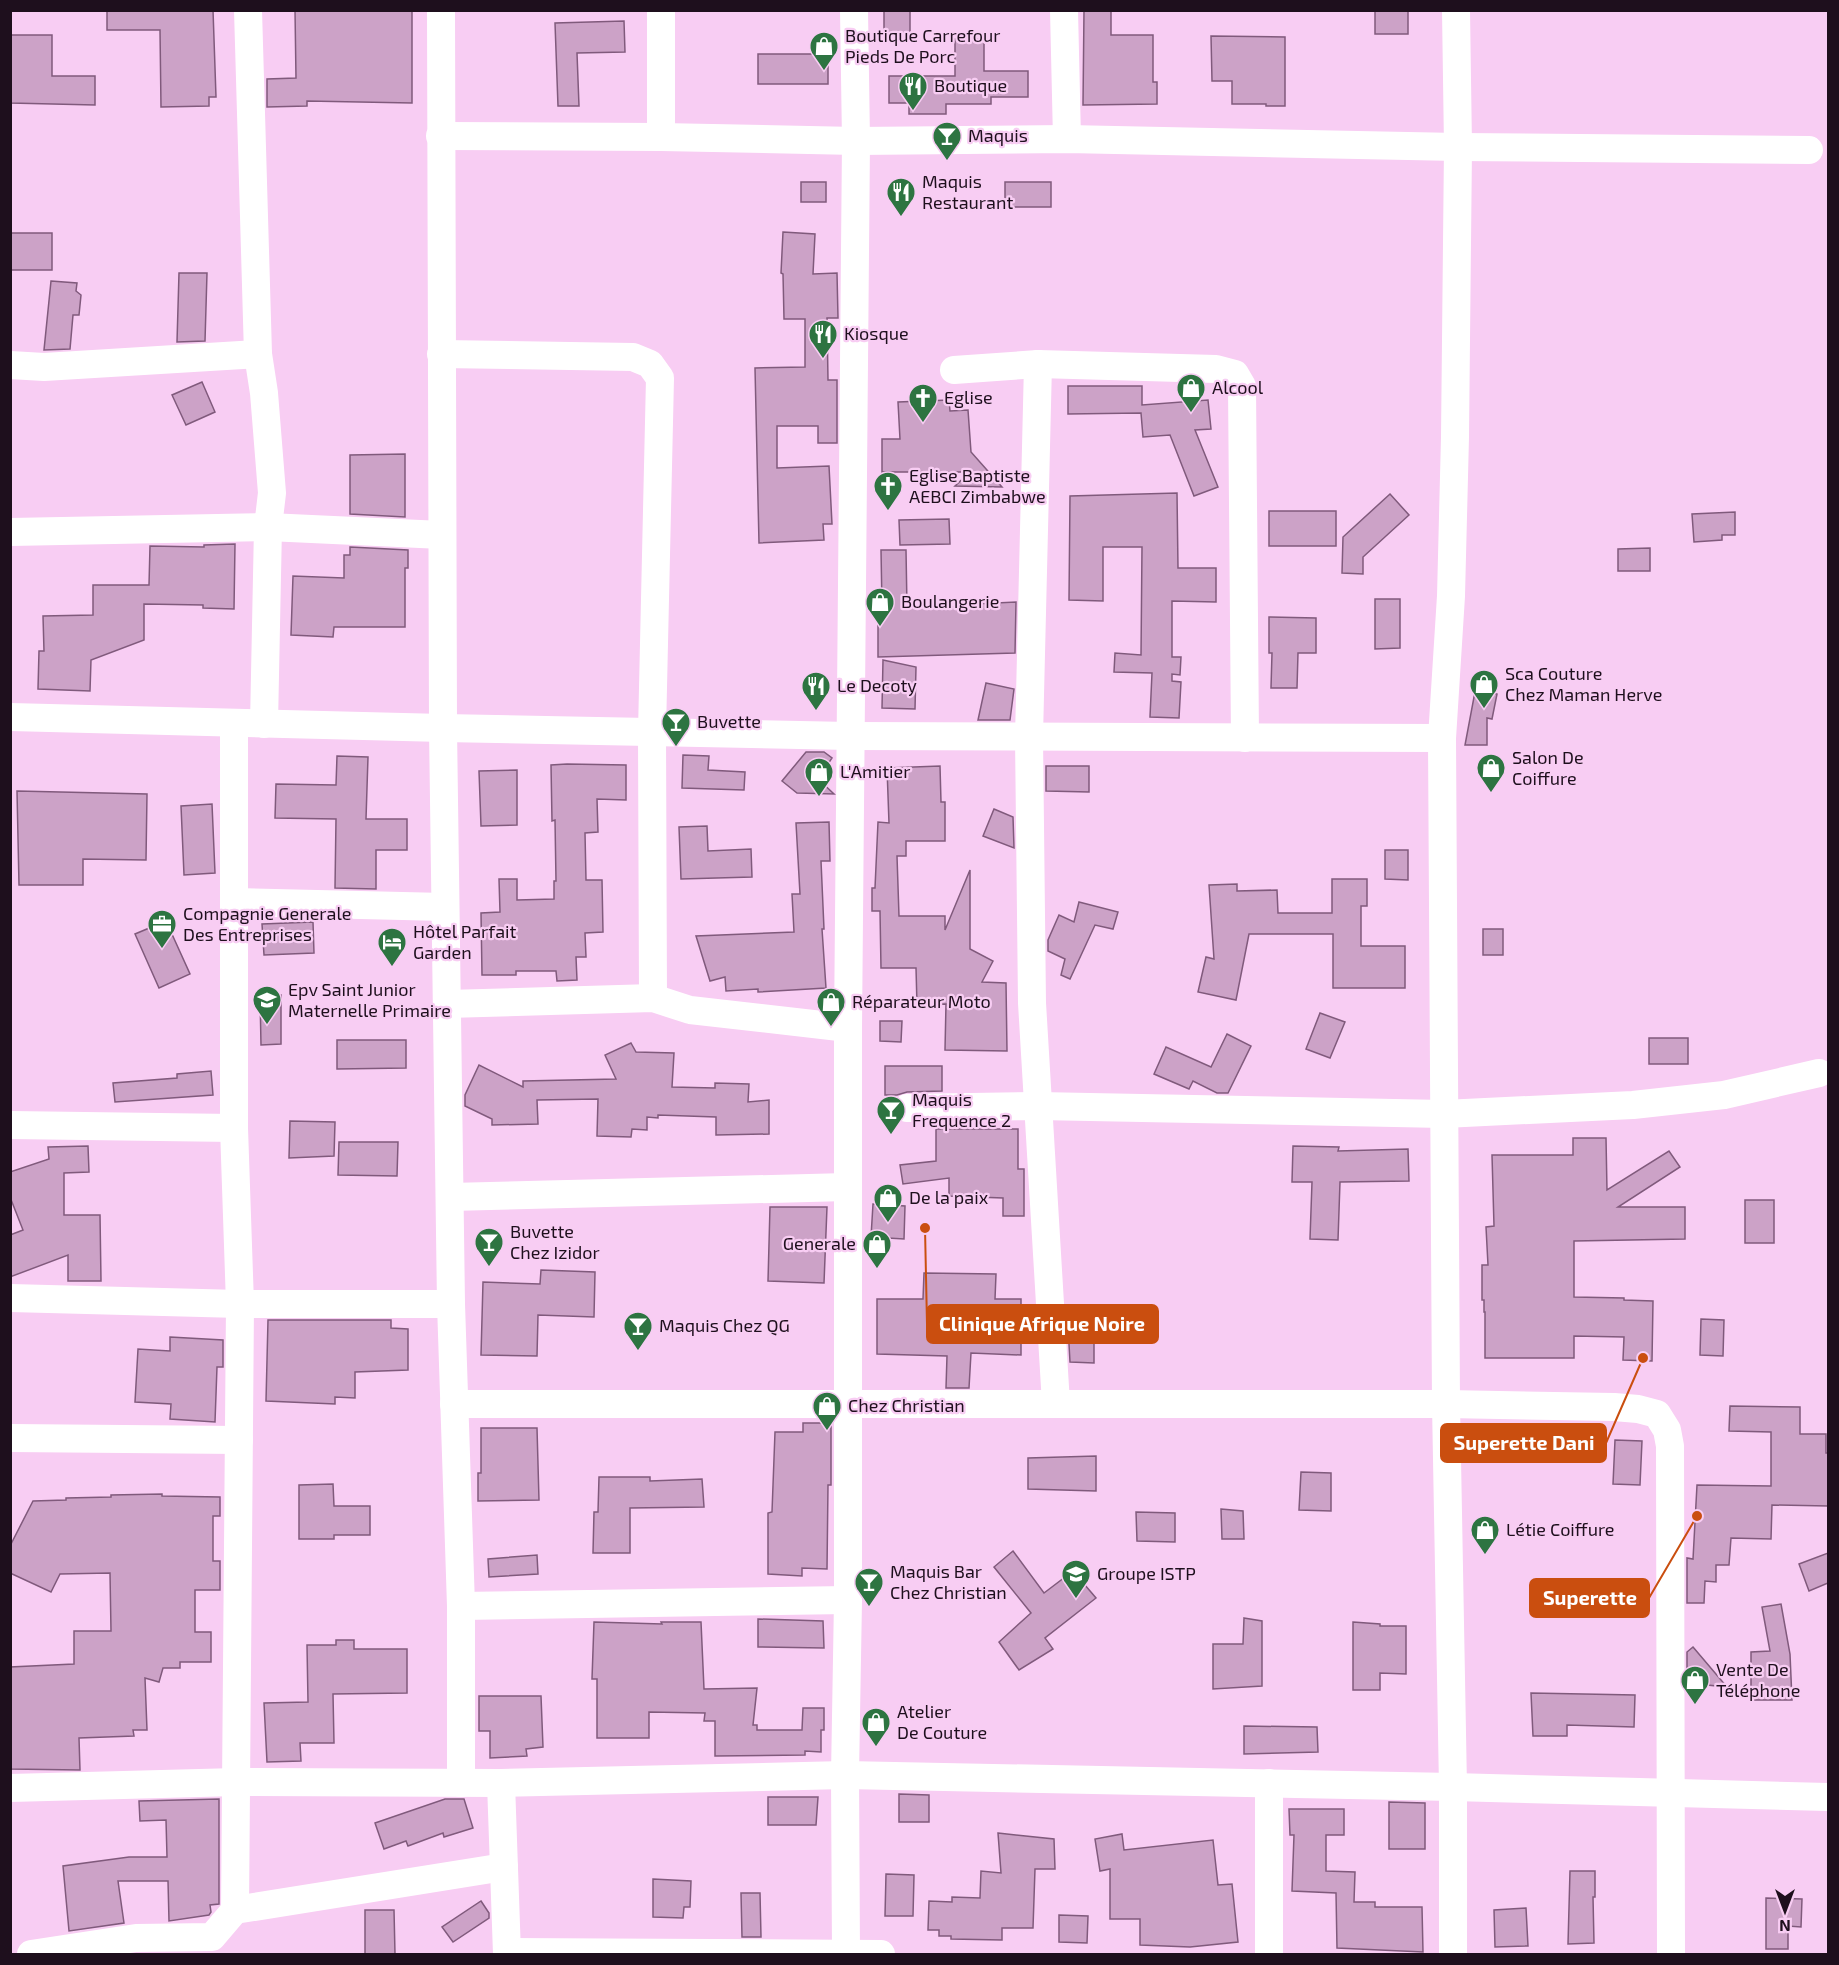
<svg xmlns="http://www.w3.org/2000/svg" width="1839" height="1965" font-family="'Exo 2',sans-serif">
<rect width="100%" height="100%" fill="#f8cdf3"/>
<g fill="#cca2c7" stroke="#805a7c" stroke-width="1.5">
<path d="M107,10H213L216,97H209V106L161,107L160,30H107Z"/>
<path d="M295,10L412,11V103L307,101V106L267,107V79L296,78Z"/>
<rect x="884" y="10" width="26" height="25"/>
<path d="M1084,10H1111V35H1153V82H1157V104L1083,105Z"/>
<rect x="1375" y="10" width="33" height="24"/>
<path d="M624,21L625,52L577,53L579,106H558L555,23Z"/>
<path d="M10,35H52V76H95V105L10,103Z"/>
<path d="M1211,36L1285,37V106H1266V104H1232V81H1212Z"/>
<path d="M955,39H984V71H1028V97H991V104H946V114H909V103H889V76H955Z"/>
<rect x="758" y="54" width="70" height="30"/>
<rect x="801" y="182" width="25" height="20"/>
<rect x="1005" y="182" width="46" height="25"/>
<path d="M783,232L815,234L813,274L837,273L838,318H827L828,380H837V443H818V426H777V468L829,466L832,524H823L824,540L759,543L755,368L805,367V319H784L783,274L781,273Z"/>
<rect x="10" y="233" width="42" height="37"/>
<path d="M179,273H207L205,341L177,342Z"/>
<path d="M51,281L77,283L76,291L81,295L79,315H73L70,349L44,350Z"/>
<path d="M202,382L215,412L186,425L172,395Z"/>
<path d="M1068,386H1142V405L1208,400L1211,429L1195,430L1218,487L1194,496L1170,435L1143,437L1141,413L1068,414Z"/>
<path d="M949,400L950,411L968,410L971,452L1002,487L955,486L970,472H882V439H900L898,402Z"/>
<path d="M405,454V517L350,514V455Z"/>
<path d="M1177,493L1178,568H1216V602L1172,601V657H1181L1180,675L1172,674V681L1181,682L1179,718L1150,717L1152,673L1114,672L1115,653L1141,655L1142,547H1103V601L1069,600L1070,496Z"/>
<path d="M1390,494L1409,515L1363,557V574L1342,573L1343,537Z"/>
<rect x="1269" y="511" width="67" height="35"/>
<path d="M1735,512V535H1722V540L1694,542L1692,514Z"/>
<path d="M949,519L950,544L900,545L899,520Z"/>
<path d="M235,544L234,609L203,608V605L144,604V640L91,660L90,691L38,689L39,651H44L43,616L93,615V585H149L150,546L204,547V545Z"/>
<path d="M350,547L408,550V568H405V627H334L333,637L291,635L293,576L344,578V555H350Z"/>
<path d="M1650,548V571H1618V549Z"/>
<path d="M881,550H906L907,607H955V605L1016,602L1015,653L878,657V607H882Z"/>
<path d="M1375,599H1400V648L1375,649Z"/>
<path d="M1269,617L1316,618V653H1298L1297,688H1271L1272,653H1269Z"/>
<path d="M883,660L916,667L915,709L882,708Z"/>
<path d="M1477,681L1487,682V692L1497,694L1492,719L1487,718V745H1465Z"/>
<path d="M986,683L1014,689L1010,720H978Z"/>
<path d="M806,752H824L832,758L818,779L834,794L797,793L782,781Z"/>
<path d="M683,755L709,756L708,770L745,772L744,790L682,788Z"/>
<path d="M337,756L368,757L366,819H407V850H376V889L335,888L336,819L275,818L276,784L336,785Z"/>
<path d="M567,764L626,765V800L597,799L598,832L585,833L586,880H602L603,932L585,933L586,957H576L577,980L557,981L556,971H516V975H482L481,913L500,912L499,879H517V900L554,899V881H556L555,820L552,821L551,765Z"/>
<path d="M940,766L941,802H945V841H906V856H897L899,916H945V930L970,870V949L993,961L982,982L1006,983L1007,1051L945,1050L946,1004L917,1005L916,968H881L880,911H872V888H875L878,822L889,823L887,768Z"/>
<path d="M1046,766H1089V792L1046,791Z"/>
<path d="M517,770V825L481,826L479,771Z"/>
<path d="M17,791L147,794L146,860L83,859V885H19Z"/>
<path d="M212,804L215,873L184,875L181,806Z"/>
<path d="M994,809L1013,817L1014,848L983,836Z"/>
<path d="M829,822L830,861H821L824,929H822L826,988L758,992V989L726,991L725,977L710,981L696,936L794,932L792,894H800L796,823Z"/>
<path d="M707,826L708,851L751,849L752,877L681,879L679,827Z"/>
<path d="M1385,850H1408V880L1385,879Z"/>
<path d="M1332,879H1367V906H1361V946H1405V988H1333V934H1249L1236,1000L1198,992L1206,957L1214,959L1209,885L1237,884V891L1277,890L1278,913H1332Z"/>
<path d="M1079,902L1118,912L1113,929L1095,925L1070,979L1061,975L1065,959L1048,951V940L1059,915L1074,922Z"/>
<path d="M166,921L190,974L159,988L135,934Z"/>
<path d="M313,922L314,953L264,955L262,924Z"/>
<rect x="1483" y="929" width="20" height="26"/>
<path d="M281,995V1044L261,1045L260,996Z"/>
<path d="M1320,1013L1345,1022L1330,1058L1306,1049Z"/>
<path d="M880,1021H902L901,1042L880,1041Z"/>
<path d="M1227,1034L1251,1046L1228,1093H1217L1193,1081L1189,1089L1154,1074L1166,1047L1211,1067Z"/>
<rect x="1649" y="1038" width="39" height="26"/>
<path d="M337,1040H406V1068L337,1069Z"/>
<path d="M631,1043L636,1052L674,1053L672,1087L715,1088V1083L749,1084L748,1102L769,1100V1134L716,1135V1117L658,1115V1118L647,1117V1130L632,1129L631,1137L597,1136L598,1099L537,1100L538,1124L492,1125V1119L465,1106V1095L479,1065L523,1087V1081L616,1079L605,1055Z"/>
<path d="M885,1066H942V1091L907,1092L897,1095H885Z"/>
<path d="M211,1071L213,1095L115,1102L113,1083L177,1078V1074Z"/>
<path d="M290,1121L335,1122L334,1156L289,1158Z"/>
<path d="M936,1129H1018V1169H1024V1216H1003V1198L949,1196V1178L903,1184L900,1165L936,1161Z"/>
<path d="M1573,1138H1606L1607,1190L1669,1151L1680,1167L1618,1207H1685V1239L1574,1241V1297L1624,1298V1300L1653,1301L1652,1361L1623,1360L1624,1337L1574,1336V1358H1485V1312H1484V1300H1482V1265H1488L1486,1227L1494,1226L1492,1155H1573Z"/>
<path d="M339,1142H398L397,1176L338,1175Z"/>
<path d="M88,1146L89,1172L64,1173V1215H100L101,1281H68V1255L10,1277V1235L23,1230L10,1197V1172L49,1159L48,1147Z"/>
<path d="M1293,1146L1339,1147L1338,1151L1408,1149L1409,1181L1340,1182L1338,1240L1310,1239L1312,1182H1292Z"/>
<rect x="1745" y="1200" width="29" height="43"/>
<path d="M873,1204L905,1206L904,1239L871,1237Z"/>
<path d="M770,1207H827L824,1283L768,1281Z"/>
<path d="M541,1270L595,1272L594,1317L538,1315L537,1356L481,1355L483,1282L540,1284Z"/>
<path d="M924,1273L996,1274L995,1299H1021V1355L971,1353L969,1388H946L947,1356L877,1354V1299H923Z"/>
<path d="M1094,1306V1363L1070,1362L1067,1308Z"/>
<path d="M1701,1319L1724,1320L1723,1356L1700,1355Z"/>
<path d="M268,1320H391V1328L408,1329V1370L355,1372V1398L335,1397V1404L266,1401Z"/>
<path d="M170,1337L223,1340V1367H217L215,1422L170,1419L171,1404L135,1402L138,1349L170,1351Z"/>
<path d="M1730,1406L1800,1407V1434H1826V1453H1828V1506L1772,1505L1771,1539L1731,1538L1729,1565H1716V1582L1705,1581L1704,1603H1687V1558L1693,1559L1697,1485L1771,1486V1432L1729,1431Z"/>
<path d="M803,1423H831V1485H828L827,1569L802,1568V1576L768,1574V1513L772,1512L775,1432H803Z"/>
<path d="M481,1428H537L539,1500L478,1501V1473H481Z"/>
<path d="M1615,1440L1642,1441L1640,1485L1613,1484Z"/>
<path d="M1096,1456V1491L1028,1489V1458Z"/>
<path d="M1301,1472L1331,1473V1511L1299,1510Z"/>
<path d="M599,1477H650V1481L702,1479L704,1507L630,1508V1553H593L594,1512H598Z"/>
<path d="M333,1484L334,1506H370V1535H334V1539H299V1485Z"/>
<path d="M162,1494V1496L220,1497V1516H213V1561H220V1590H195V1632H211V1662H180V1668H163L159,1682L145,1678L147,1730H133L134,1736L79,1738L80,1770L10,1769V1667L74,1664V1631H111L110,1573L60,1574L51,1592L10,1573V1546L33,1501L66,1500V1498L111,1497V1495Z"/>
<path d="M1221,1509L1243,1511L1244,1539H1222Z"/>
<path d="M1136,1512L1175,1513V1542L1137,1541Z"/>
<path d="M1013,1551L1044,1593L1073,1571L1096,1598L1045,1638L1053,1649L1019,1670L999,1642L1031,1613L994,1567Z"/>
<path d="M1828,1553V1583L1809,1591L1799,1564Z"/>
<path d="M537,1555L538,1574L489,1577L488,1559Z"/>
<path d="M1781,1604L1790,1654L1792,1700H1751V1652L1770,1651L1762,1607Z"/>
<path d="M1244,1618L1262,1621V1686L1213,1689V1644H1243Z"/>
<path d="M758,1619L823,1621L824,1648L758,1647Z"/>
<path d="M594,1622L662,1624L661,1622H701L704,1689L757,1688L753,1725H757V1730H802L803,1708H824V1730H821V1752L805,1751V1755L715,1756V1721H704L705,1713L649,1712V1738H597V1679H592Z"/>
<path d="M1353,1622L1380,1624V1626H1406V1674L1380,1673V1690H1353Z"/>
<path d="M336,1640H354V1649H407V1693L333,1694L334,1743H300L301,1761L267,1762L264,1703L308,1702L307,1645H336Z"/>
<path d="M1693,1647L1727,1687L1697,1684L1687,1673V1652Z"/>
<path d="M1531,1693L1635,1695L1634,1727L1567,1725V1736H1533Z"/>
<path d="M479,1696H541L543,1747L526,1749L527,1756L490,1758V1731H479Z"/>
<path d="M1244,1726L1317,1727L1318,1752L1244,1754Z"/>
<path d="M899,1794L929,1795V1822H899Z"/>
<path d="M768,1797H818L816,1825H768Z"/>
<path d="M219,1799V1904L210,1905L211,1912L209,1915L169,1921L168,1881H118L124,1923L69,1931L63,1866L129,1857H167L166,1820L140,1821L139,1801Z"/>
<path d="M445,1799H464L473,1828L444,1837L443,1833L408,1846L406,1841L384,1849L375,1823Z"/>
<path d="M1389,1802L1425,1803V1849H1389Z"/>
<path d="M1289,1809H1344V1835H1326V1871L1355,1872L1354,1902H1375V1907H1422L1423,1952L1337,1948L1336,1893L1292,1891L1294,1835H1290Z"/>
<path d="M998,1833L1054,1839L1055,1869H1035L1033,1928H1002V1940L951,1939V1936H939V1930H928L929,1901L952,1902V1897L980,1898L981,1871L1001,1873Z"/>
<path d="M1122,1834L1124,1850L1213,1840L1218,1885L1232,1884L1238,1942L1190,1947L1140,1945V1919H1110V1869L1100,1871L1095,1839Z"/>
<path d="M1570,1871H1595V1897H1593L1594,1943L1568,1944Z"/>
<path d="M886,1874L914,1875L913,1916H885Z"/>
<path d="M653,1879L691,1881L690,1907H684L683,1918L653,1917Z"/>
<path d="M741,1893H760L761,1937H742Z"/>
<path d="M1766,1898L1802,1899L1801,1927L1788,1926V1949H1766Z"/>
<path d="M481,1901L489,1913V1918L453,1942L442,1927Z"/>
<path d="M1526,1908L1528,1946L1495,1947L1494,1910Z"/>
<path d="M365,1910H394L395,1954H365Z"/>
<path d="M1059,1915L1088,1916L1087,1943L1059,1942Z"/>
</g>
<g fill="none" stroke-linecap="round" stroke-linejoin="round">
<g stroke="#fff" stroke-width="28">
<path d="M248,10L258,354L264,393L272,493L268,527L264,724"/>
<path d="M441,10L443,728L451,1304L461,1606V1783"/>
<path d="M1064,10L1067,139"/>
<path d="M440,136L661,137L856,141L1067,139L1458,147L1809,150"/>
<path d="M661,137V10"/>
<path d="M441,354L633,357L650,364L660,378L652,732L653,998"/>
<path d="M1038,364L1029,737L1032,1003L1056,1404"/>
<path d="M10,365L44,367L258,354"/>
<path d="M954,370L1038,364L1216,369L1235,374L1242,386L1245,738"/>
<path d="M10,532L268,527L442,535"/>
<path d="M10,717L443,728L850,736L1442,738"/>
<path d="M234,723V902"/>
<path d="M447,1004L653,998L690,1010L848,1028"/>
<path d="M907,1108L1038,1106L1444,1114L1633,1105L1724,1095L1819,1073"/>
<path d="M10,1125L234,1128"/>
<path d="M450,1197L847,1187"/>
<path d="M10,1298L240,1304H451"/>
<path d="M454,1404H1446L1614,1407L1638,1409L1657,1414L1667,1430L1670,1446L1671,1954"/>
<path d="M10,1438L239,1440"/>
<path d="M461,1606L848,1600"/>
<path d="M501,1783L507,1954"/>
<path d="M10,1788L237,1782L501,1783L845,1775L1453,1787L1828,1797"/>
<path d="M235,1910L240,1304L234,1128V902L445,907"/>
<path d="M508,1952L881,1954"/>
<path d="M31,1954L136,1938L212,1937L235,1910L504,1867"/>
<path d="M846,1954L845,1775L848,1600V1028L856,141L854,10"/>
<path d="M1269,1954V1783"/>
<path d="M1453,1954V1787L1446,1404L1442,738L1451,596L1455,437L1458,147L1456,10"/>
</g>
</g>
<defs>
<g id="shop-pin" transform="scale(1.5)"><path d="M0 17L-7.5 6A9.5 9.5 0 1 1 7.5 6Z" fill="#2d7441" stroke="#f8cdf3"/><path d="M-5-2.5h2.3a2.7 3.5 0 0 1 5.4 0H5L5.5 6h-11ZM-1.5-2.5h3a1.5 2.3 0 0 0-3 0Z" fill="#fff"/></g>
<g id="restaurant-pin" transform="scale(1.5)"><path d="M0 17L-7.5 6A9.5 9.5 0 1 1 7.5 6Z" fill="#2d7441" stroke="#f8cdf3"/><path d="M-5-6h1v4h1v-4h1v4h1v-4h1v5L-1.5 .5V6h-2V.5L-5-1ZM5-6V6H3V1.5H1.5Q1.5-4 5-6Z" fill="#fff"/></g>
<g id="bar-pin" transform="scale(1.5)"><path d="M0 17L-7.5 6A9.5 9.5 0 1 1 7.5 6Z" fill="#2d7441" stroke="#f8cdf3"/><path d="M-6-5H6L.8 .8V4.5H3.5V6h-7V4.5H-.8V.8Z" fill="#fff"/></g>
<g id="church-pin" transform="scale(1.5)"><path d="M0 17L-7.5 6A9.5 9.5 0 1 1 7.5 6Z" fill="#2d7441" stroke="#f8cdf3"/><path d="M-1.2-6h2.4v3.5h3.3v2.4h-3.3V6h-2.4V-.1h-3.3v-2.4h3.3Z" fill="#fff"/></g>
<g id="office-pin" transform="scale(1.5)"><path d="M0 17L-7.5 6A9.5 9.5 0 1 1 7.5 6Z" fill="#2d7441" stroke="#f8cdf3"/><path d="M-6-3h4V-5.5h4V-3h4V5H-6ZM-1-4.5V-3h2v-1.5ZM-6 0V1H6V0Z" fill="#fff"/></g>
<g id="hotel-pin" transform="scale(1.5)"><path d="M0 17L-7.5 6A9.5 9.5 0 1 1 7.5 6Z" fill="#2d7441" stroke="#f8cdf3"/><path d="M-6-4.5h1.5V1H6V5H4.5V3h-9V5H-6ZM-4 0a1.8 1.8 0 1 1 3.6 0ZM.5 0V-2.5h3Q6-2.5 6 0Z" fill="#fff"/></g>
<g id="school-pin" transform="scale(1.5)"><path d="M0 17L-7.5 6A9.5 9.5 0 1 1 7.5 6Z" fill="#2d7441" stroke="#f8cdf3"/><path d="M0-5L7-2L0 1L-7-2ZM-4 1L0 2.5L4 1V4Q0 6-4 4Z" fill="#fff"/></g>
</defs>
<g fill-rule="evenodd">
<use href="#shop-pin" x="824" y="46"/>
<use href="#restaurant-pin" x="913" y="86"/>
<use href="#bar-pin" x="947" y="136"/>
<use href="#restaurant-pin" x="901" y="192"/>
<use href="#restaurant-pin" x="823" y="334"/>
<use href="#shop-pin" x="1191" y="388"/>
<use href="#church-pin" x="923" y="398"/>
<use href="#church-pin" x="888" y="486"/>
<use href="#shop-pin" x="880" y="602"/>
<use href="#shop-pin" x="1484" y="684"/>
<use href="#restaurant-pin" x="816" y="686"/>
<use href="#bar-pin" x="676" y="722"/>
<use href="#shop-pin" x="1491" y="768"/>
<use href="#shop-pin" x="819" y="772"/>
<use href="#office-pin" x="162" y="924"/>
<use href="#hotel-pin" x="392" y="942"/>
<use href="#school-pin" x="267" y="1000"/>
<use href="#shop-pin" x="831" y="1002"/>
<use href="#bar-pin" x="891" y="1110"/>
<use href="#shop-pin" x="888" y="1198"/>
<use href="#bar-pin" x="489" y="1242"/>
<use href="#shop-pin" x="877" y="1244"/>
<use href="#bar-pin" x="638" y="1326"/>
<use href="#shop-pin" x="827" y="1406"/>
<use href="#shop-pin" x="1485" y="1530"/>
<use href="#school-pin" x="1076" y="1574"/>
<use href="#bar-pin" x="869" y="1582"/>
<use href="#shop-pin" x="1695" y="1680"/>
<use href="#shop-pin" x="876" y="1722"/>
</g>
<g text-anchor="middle" stroke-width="4.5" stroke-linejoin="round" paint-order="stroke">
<g font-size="18" fill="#1e0f1d" stroke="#f8cdf3" text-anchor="start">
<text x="845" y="42">Boutique Carrefour<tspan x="845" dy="21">Pieds De Porc</tspan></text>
<text x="934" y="92">Boutique</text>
<text x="968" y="142">Maquis</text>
<text x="922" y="188">Maquis<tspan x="922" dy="21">Restaurant</tspan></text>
<text x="844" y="340">Kiosque</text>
<text x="1212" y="394">Alcool</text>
<text x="944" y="404">Eglise</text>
<text x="909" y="482">Eglise Baptiste<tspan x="909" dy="21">AEBCI Zimbabwe</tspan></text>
<text x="901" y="608">Boulangerie</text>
<text x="1505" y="680">Sca Couture<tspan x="1505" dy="21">Chez Maman Herve</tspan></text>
<text x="837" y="692">Le Decoty</text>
<text x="697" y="728">Buvette</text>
<text x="1512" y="764">Salon De<tspan x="1512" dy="21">Coiffure</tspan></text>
<text x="840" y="778">L'Amitier</text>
<text x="183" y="920">Compagnie Generale<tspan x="183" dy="21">Des Entreprises</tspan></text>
<text x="413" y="938">Hôtel Parfait<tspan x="413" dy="21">Garden</tspan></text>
<text x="288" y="996">Epv Saint Junior<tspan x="288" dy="21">Maternelle Primaire</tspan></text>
<text x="852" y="1008">Réparateur Moto</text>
<text x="912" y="1106">Maquis<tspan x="912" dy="21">Frequence 2</tspan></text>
<text x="909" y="1204">De la paix</text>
<text x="510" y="1238">Buvette<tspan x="510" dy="21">Chez Izidor</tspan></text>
<text x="856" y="1250" text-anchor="end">Generale</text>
<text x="659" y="1332">Maquis Chez QG</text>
<text x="848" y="1412">Chez Christian</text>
<text x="1506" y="1536">Létie Coiffure</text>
<text x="890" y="1578">Maquis Bar<tspan x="890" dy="21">Chez Christian</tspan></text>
<text x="1097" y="1580">Groupe ISTP</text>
<text x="1716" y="1676">Vente De<tspan x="1716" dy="21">Téléphone</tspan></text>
<text x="897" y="1718">Atelier<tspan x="897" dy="21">De Couture</tspan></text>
</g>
</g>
<path fill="none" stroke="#ca4e0f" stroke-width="2" d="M925 1228L927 1324M1643 1358L1606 1443M1697 1516L1649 1598"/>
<g fill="#ca4e0f" stroke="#f8cdf3" stroke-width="2">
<circle cx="925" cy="1228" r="6"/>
<circle cx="1643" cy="1358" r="6"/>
<circle cx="1697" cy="1516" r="6"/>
</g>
<g fill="#ca4e0f" stroke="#ca4e0f" stroke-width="2">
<rect x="927" y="1305" width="231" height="38" rx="6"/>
<rect x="1441" y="1424" width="165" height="38" rx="6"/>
<rect x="1530" y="1579" width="119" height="38" rx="6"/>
</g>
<g font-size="20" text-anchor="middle" font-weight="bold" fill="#fff">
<text x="1042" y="1331">Clinique Afrique Noire</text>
<text x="1524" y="1450">Superette Dani</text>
<text x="1590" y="1605">Superette</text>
</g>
<rect width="1839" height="1965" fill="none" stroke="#1e0f1d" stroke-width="24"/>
<g transform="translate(1785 1911) rotate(180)" stroke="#f8cdf3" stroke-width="4.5" paint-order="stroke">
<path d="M0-4.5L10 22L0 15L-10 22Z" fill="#1e0f1d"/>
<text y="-9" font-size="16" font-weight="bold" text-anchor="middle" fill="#1e0f1d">N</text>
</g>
</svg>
